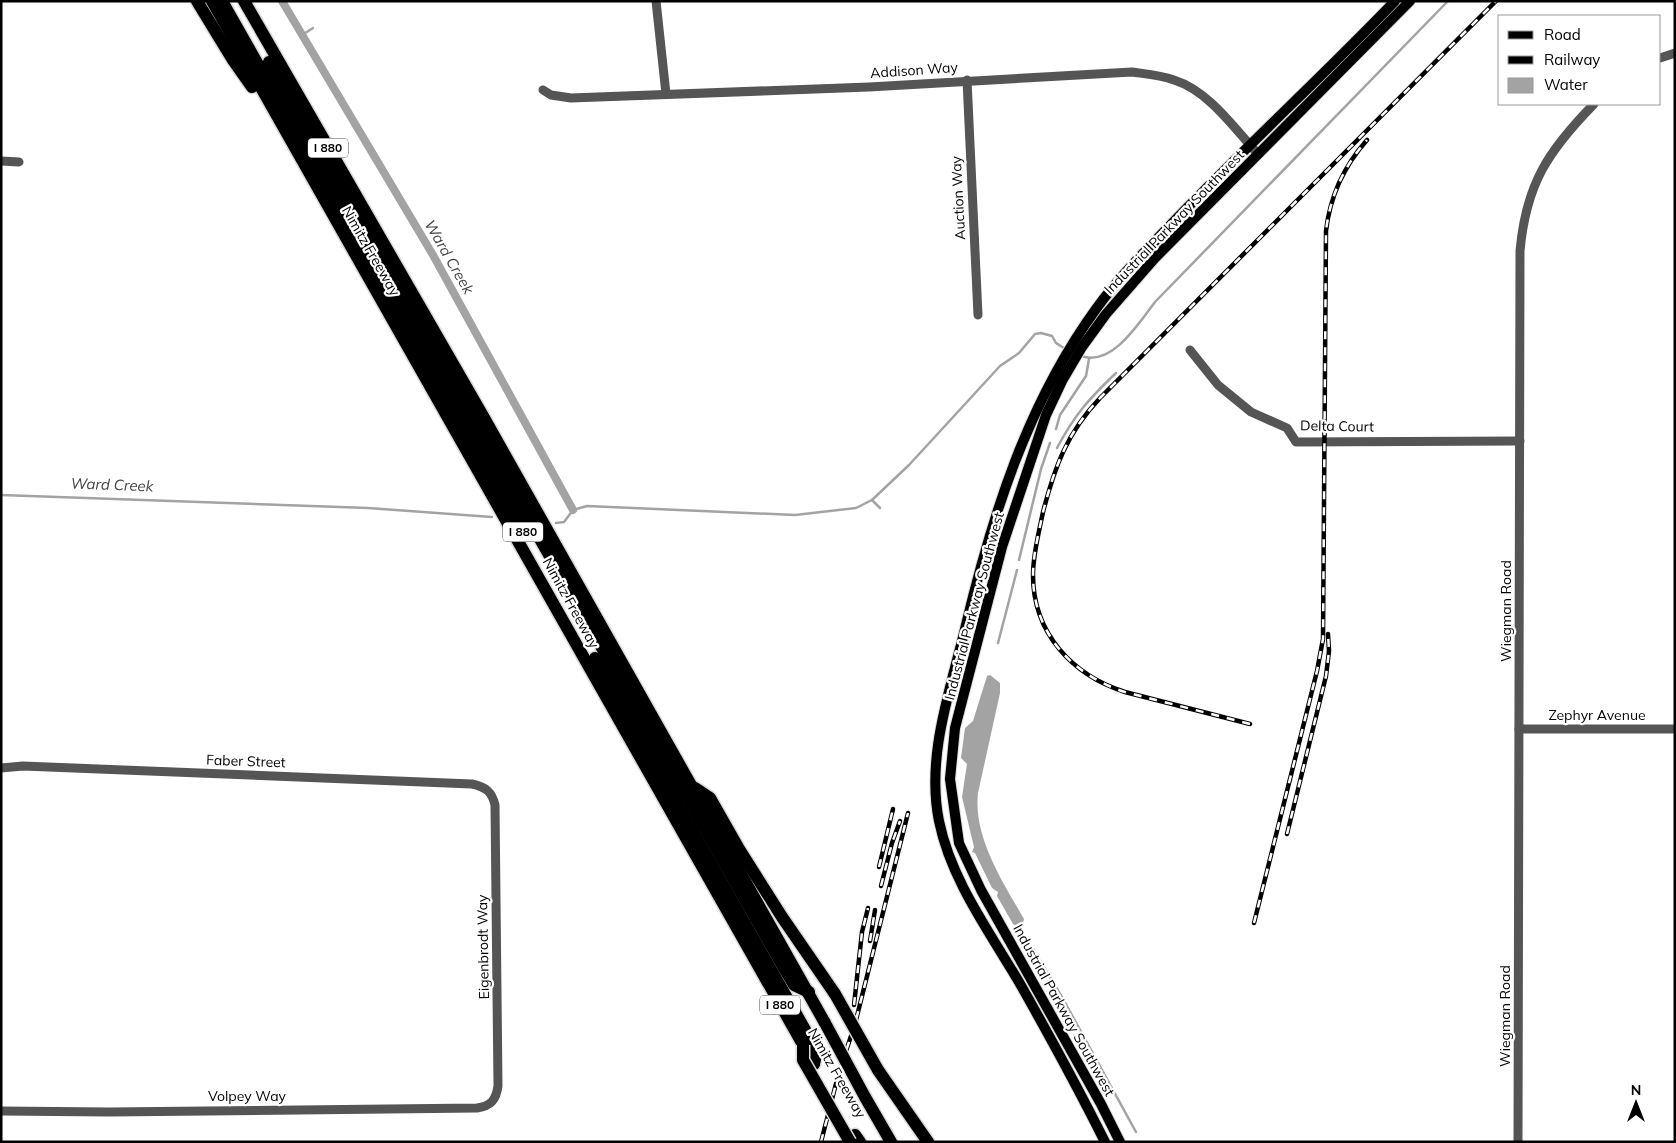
<svg xmlns="http://www.w3.org/2000/svg" width="1676" height="1143" font-family="Mulish,sans-serif">
<rect width="100%" height="100%" fill="#fff"/>
<path fill="#a3a3a3" d="M990,675L1000,683V693L978,793C973,837 1003,882 1024,919L1023,923L1018,927L1013,924L997,896L998,892L992,888L975,853L972,852L974,847L962,797L967,764L961,758L965,728L973,721L987,676Z"/>
<g fill="none" stroke-linecap="round" stroke-linejoin="round">
<g stroke="#a3a3a3" stroke-width="2.5">
<path d="M302,35L313,28"/>
<path d="M1081,356C1112,367 1139,323 1155,302L1448,1"/>
<path d="M1056,429L1060,415L1086,376L1089,359"/>
<path d="M1057,448C1075,414 1089,399 1116,373"/>
<path d="M1,495L368,508L492,517"/>
<path d="M872,500L880,508"/>
<path d="M556,523L564,522L573,510L587,506L795,515L856,508L872,500L909,465L1000,366L1019,353L1035,334L1041,333L1052,336L1056,343L1067,350"/>
<path d="M1019,560L1041,469L1050,443"/>
<path d="M998,643L1017,570"/>
<path d="M1030,944L1062,997L1136,1132"/>
</g>
<path stroke="#a3a3a3" stroke-width="8" d="M282,1L433,255L573,510"/>
<g stroke="#dbdbdb" stroke-width="12">
<g id="major">
<path d="M1105,1142C1078,1088 1049,1035 1019,982C989,931 951,880 939,821C926,757 950,691 965,629C992,516 1027,404 1096,309C1122,273 1155,241 1186,209C1254,139 1327,72 1395,1"/>
<path d="M1120,1142L1101,1104L981,890L959,843L950,779L955,728L1002,547L1046,415L1062,381L1082,347L1106,314L1155,258L1410,1"/>
</g>
</g>
<g stroke="#dbdbdb" stroke-width="15">
<g id="highway">
<path d="M197,1L233,60L252,87"/>
<path d="M212,1L814,1064"/>
<path d="M222,1L522,530"/>
<path d="M244,1L483,416L825,1023"/>
<path d="M269,62L785,970L794,985L809,992"/>
<path d="M595,658L817,1051L814,1064"/>
<path d="M695,788L710,798L739,849L782,917L835,994"/>
<path d="M878,1070L928,1142"/>
<path d="M865,1097L891,1142"/>
<path d="M855,1135L860,1142"/>
</g>
</g>
<g stroke="#555" stroke-width="9">
<path d="M656,1L666,94"/>
<path d="M1660,58L1675,53"/>
<path d="M967,80L978,315"/>
<path d="M543,90L551,95L571,98L869,87L1132,72C1146,74 1160,75 1174,80C1209,91 1234,128 1258,154"/>
<path d="M1,161L19,162"/>
<path d="M1190,350L1218,385L1251,412L1287,428L1296,442L1520,441"/>
<path d="M1519,729H1675"/>
<path d="M1,768L23,766L472,784C486,787 492,792 495,805L498,1086C496,1100 491,1106 477,1108L109,1112L1,1111"/>
<path d="M1518,1142L1520,251C1526,184 1548,151 1594,104"/>
</g>
<use href="#major" stroke="#000" stroke-width="10"/>
<use href="#highway" stroke="#000" stroke-width="12"/>
<g stroke="#000" stroke-width="4.5">
<g id="rail">
<path d="M1250,724L1125,692C1072,675 1033,633 1033,575C1033,554 1039,532 1043,512C1055,466 1067,433 1100,398L1496,1"/>
<path d="M1287,834L1326,676L1329,651L1328,634"/>
<path d="M879,867L893,809"/>
<path d="M881,886L892,843L900,821"/>
<path d="M1254,923L1317,671L1323,639L1326,231C1330,196 1344,166 1367,140"/>
<path d="M870,941L875,910"/>
<path d="M854,1005L862,932L868,908"/>
<path d="M821,1142L839,1072L855,1024L908,813"/>
</g>
</g>
<use href="#rail" stroke="#fff" stroke-width="2.5" stroke-dasharray="8" stroke-linecap="butt"/>
<g stroke="#dbdbdb" stroke-width="15" stroke-linecap="butt">
<g id="highway-bridge">
<path d="M835,994L878,1070"/>
<path d="M825,1023L865,1097"/>
<path d="M803,1045V1060L850,1142"/>
</g>
</g>
<use href="#highway-bridge" stroke="#000" stroke-width="12"/>
</g>
<g text-anchor="middle" stroke-width="4.5" stroke-linejoin="round" paint-order="stroke">
<g fill="#fff" stroke="#4c4c4c" stroke-width="1">
<rect x="308" y="138.5" width="40" height="19" rx="4"/>
<rect x="503" y="522.5" width="40" height="19" rx="4"/>
<rect x="760" y="995.5" width="40" height="19" rx="4"/>
</g>
<g font-size="12" font-weight="bold" fill="#000">
<text x="328" y="152">I 880</text>
<text x="523" y="536">I 880</text>
<text x="780" y="1009">I 880</text>
</g>
<g font-size="14" fill="#000" stroke="#fff">
<text transform="translate(914 70) rotate(-4)" y="5">Addison Way</text>
<text transform="translate(958 198) rotate(-93)" y="5">Auction Way</text>
<text transform="translate(1174 222) rotate(-46)" y="5">Industrial Parkway Southwest</text>
<text transform="translate(371 251) rotate(60)" y="5">Nimitz Freeway</text>
<text transform="translate(1337 426) rotate(1)" y="5">Delta Court</text>
<text transform="translate(571 603) rotate(61)" y="5">Nimitz Freeway</text>
<text transform="translate(974 606) rotate(-75)" y="5">Industrial Parkway Southwest</text>
<text transform="translate(1506 611) rotate(-90)" y="5">Wiegman Road</text>
<text x="1597" y="720">Zephyr Avenue</text>
<text transform="translate(246 761) rotate(2)" y="5">Faber Street</text>
<text transform="translate(483 947) rotate(-91)" y="5">Eigenbrodt Way</text>
<text transform="translate(1064 1010) rotate(61)" y="5">Industrial Parkway Southwest</text>
<text transform="translate(1505 1016) rotate(-90)" y="5">Wiegman Road</text>
<text transform="translate(837 1073) rotate(60)" y="5">Nimitz Freeway</text>
<text x="247" y="1101">Volpey Way</text>
</g>
<g font-size="15" font-style="italic" fill="#444" stroke="#fff">
<text transform="translate(449 257) rotate(60)" y="5">Ward Creek</text>
<text transform="translate(112 485) rotate(2)" y="5">Ward Creek</text>
</g>
</g>
<rect width="1676" height="1143" fill="none" stroke="#000000" stroke-width="5"/>
<rect x="1498" y="15" width="162" height="90" fill="#ffffff" stroke="#999999"/>
<rect x="1508" y="31" width="25" height="8" fill="#000000" stroke="#999999"/>
<text x="1544" y="40" font-size="15" fill="#000000">Road</text>
<rect x="1508" y="56" width="25" height="8" fill="#000000" stroke="#999999"/>
<text x="1544" y="65" font-size="15" fill="#000000">Railway</text>
<rect x="1508" y="78" width="25" height="15" fill="#a3a3a3" stroke="#999999"/>
<text x="1544" y="90" font-size="15" fill="#000000">Water</text>
<g transform="translate(1636 1103)" stroke="#ffffff" stroke-width="4" paint-order="stroke">
<path d="M0-4L9 19L0 12L-9 19Z" fill="#000000"/>
<text y="-8" font-size="14" font-weight="bold" text-anchor="middle" fill="#000000">N</text>
</g>
</svg>
